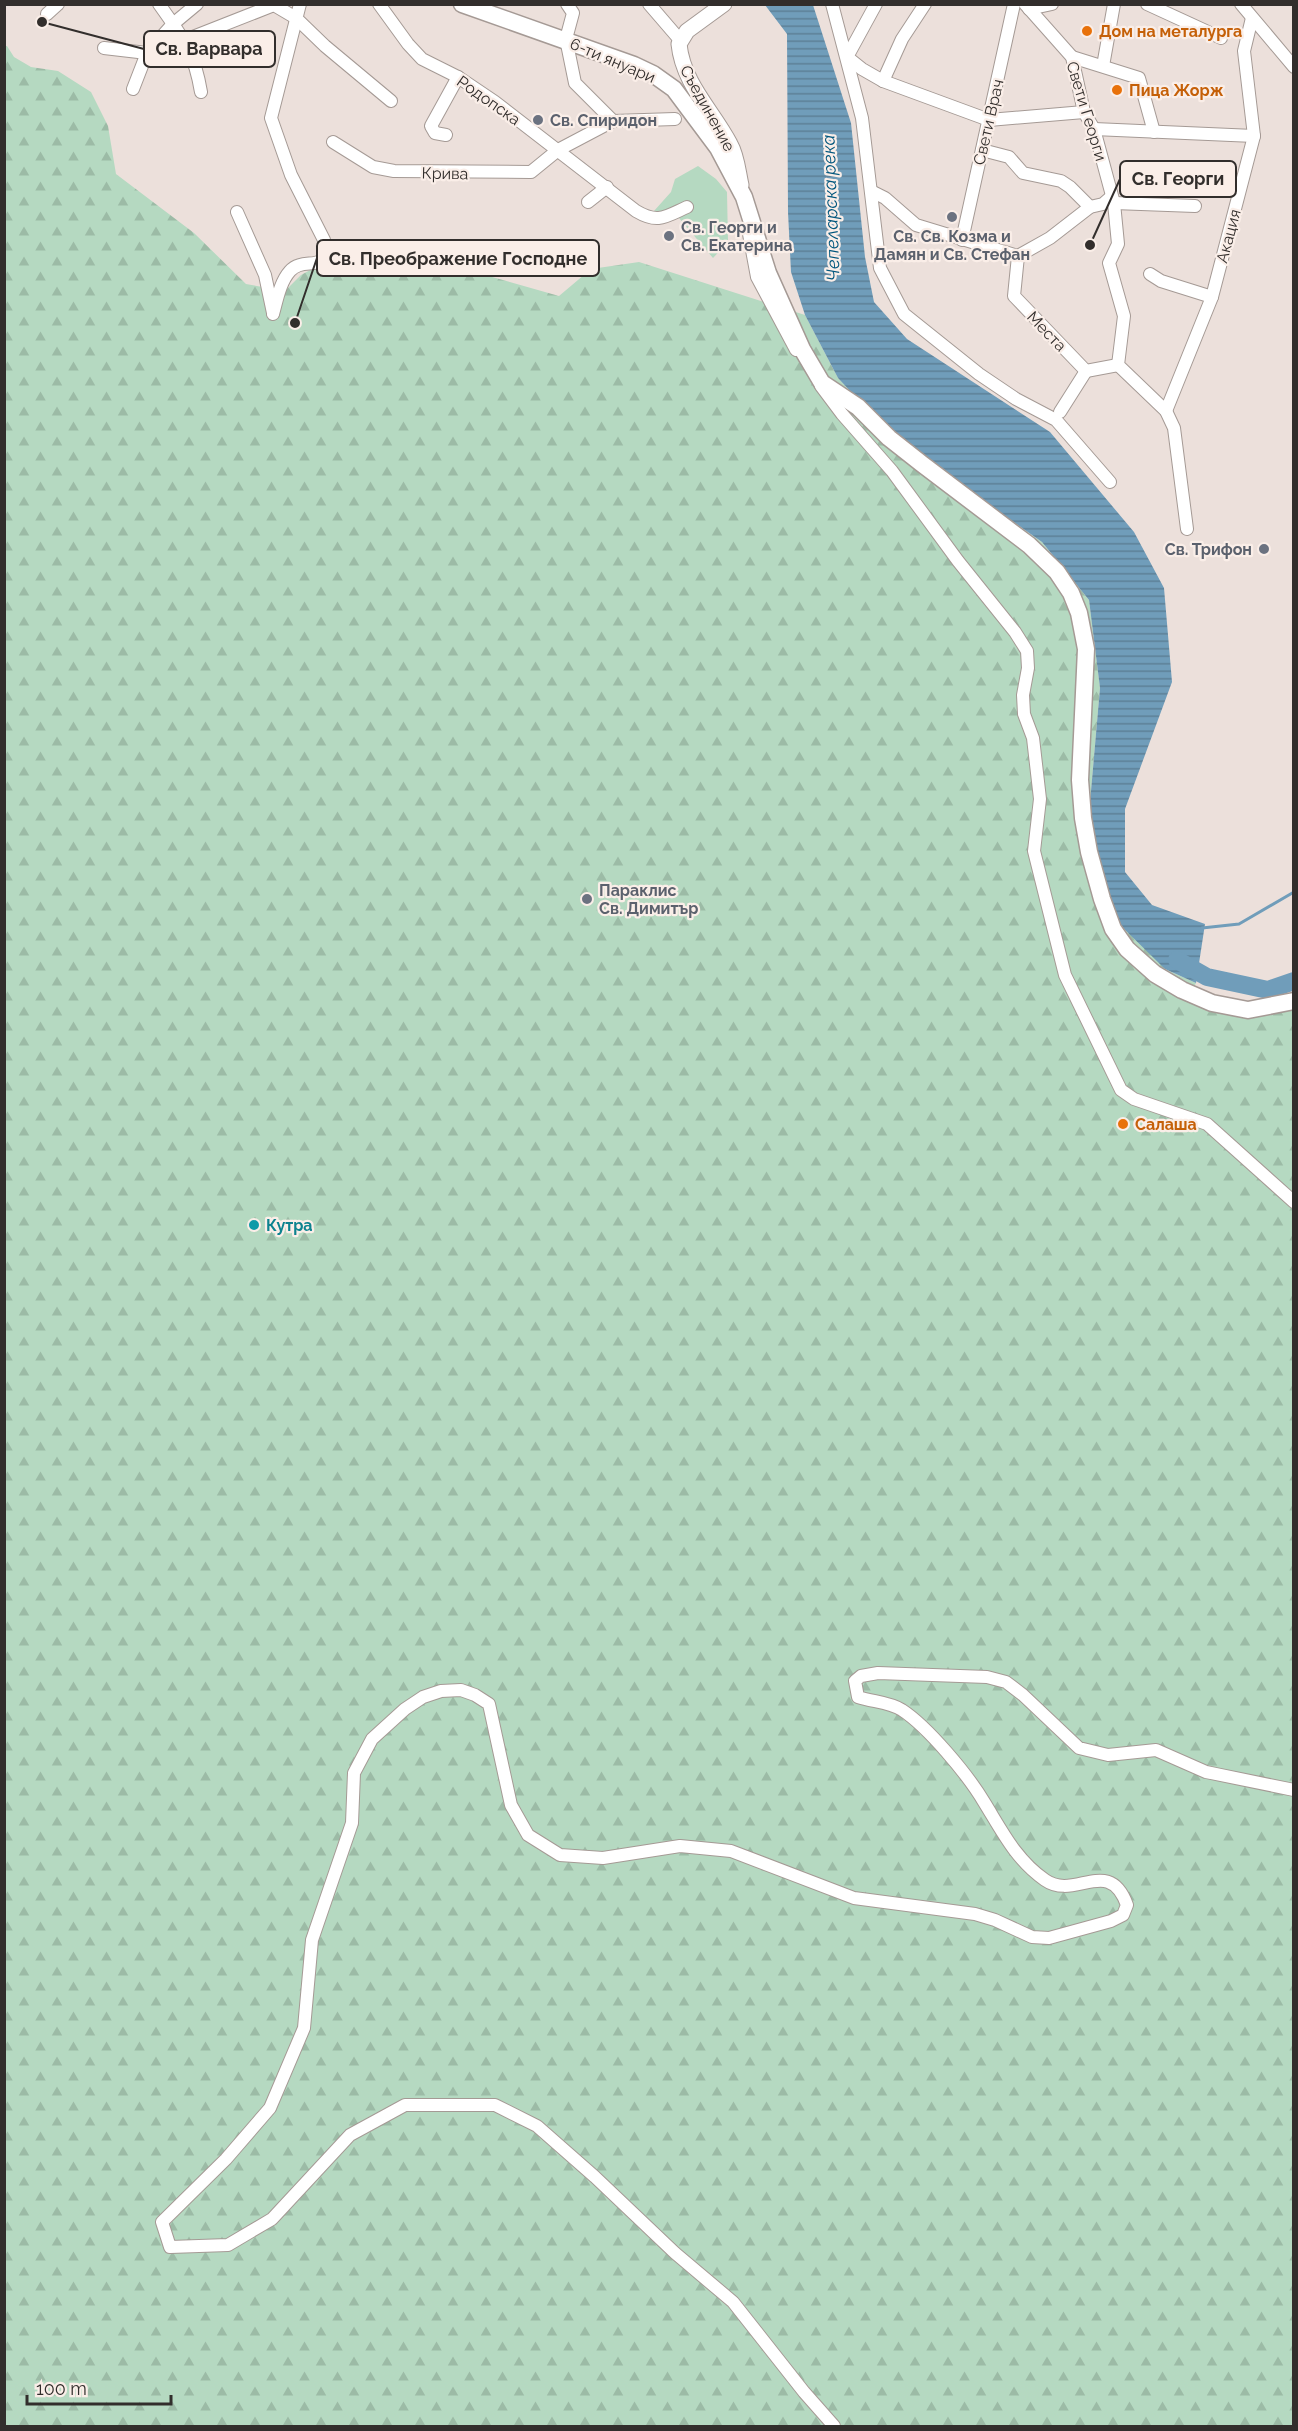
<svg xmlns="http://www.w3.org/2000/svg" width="1298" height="2431" font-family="Raleway,sans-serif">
<defs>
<pattern id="forest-firs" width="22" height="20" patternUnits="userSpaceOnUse" patternTransform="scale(1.5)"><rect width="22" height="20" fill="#b5d9c1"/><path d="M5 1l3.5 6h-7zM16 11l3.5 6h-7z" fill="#9cbba6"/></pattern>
<pattern id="water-rules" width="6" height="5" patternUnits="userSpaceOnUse" patternTransform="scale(1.5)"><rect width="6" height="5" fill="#709dba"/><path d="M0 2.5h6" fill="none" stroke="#5d8097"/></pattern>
</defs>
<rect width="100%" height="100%" fill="#ece0db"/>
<path fill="#b5d9c1" d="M698,166L716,179L727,192L728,242L713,258L679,218L658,216L654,211L671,192L675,179Z"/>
<path fill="url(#forest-firs)" d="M4,46H7L14,57L31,67L58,71L91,92L108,126L116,174L194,233L246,284L285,291L301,275L338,255L378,246L439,272L478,273L559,296L591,269L639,262L805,315L838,378L894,438L1042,542L1089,600L1100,688L1089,814L1165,969L1196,983L1188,998L1226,1010L1293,999V2426H5Z"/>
<path fill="url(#water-rules)" d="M765,5H813L851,123L865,257L874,302L907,339L1050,432L1134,532L1164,588L1172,682L1125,809V872L1152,905L1205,924L1196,983L1165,969L1115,920L1100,879L1089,814L1100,688L1089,600L1042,542L894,438L838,378L805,315L791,272L788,212L787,34Z"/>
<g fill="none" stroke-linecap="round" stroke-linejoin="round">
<path stroke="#709dba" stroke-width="3" d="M1202,928L1239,924L1294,892"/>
<path stroke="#709dba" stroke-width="18" d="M1177,960L1207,977L1268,990L1294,981"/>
<g stroke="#a59a95" stroke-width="14">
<g id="minor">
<path d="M159,4C183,38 194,51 201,92"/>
<path d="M379,4L408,44L422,59L458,77L495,102L636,211C658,224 665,217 687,207"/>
<path d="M567,4L573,13L566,39L575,83L613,121"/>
<path d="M649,4L680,40"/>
<path d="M832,4L862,118L880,268L904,314L979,374L1016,399L1056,420L1110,482"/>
<path d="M876,4L847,57L862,69L883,81L989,120L1084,112"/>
<path d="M1025,4L1072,57L1084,112L1094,129L1114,203L1118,244L1109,263L1124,316L1118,365L1166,411L1174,428L1187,529"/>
<path d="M1147,4L1221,38"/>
<path d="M1241,4L1294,67"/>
<path d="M1029,9L1052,4"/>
<path d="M47,14L58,4"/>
<path d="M185,40L274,5L296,18L325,46L391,101"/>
<path d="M104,48L147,53"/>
<path d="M1072,57L1139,78L1154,132"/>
<path d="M1103,66L1114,4"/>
<path d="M883,81L902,39L925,4"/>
<path d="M133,89L147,53L173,24L197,4"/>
<path d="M1094,129L1254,136"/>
<path d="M446,135L435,133L431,126L458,77"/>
<path d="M333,142L373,167L394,171L531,172L558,150L613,121L675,119"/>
<path d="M982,150L1009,157L1023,173L1061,181L1070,187L1090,207"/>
<path d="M871,191L885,198L916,225L1018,256L1050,238L1090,207L1103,204L1111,197"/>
<path d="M588,202L607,187"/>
<path d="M1114,203L1195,206"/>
<path d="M237,212L265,275L273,313"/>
<path d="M749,234L757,277L796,350"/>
<path d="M962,240L1014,4"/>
<path d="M1018,256L1014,296L1086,371L1118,365"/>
<path d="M1150,274L1161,281L1212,297"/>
<path d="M273,314C277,300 280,282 290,271C304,255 330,276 324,240L291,175L271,118L300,4"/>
<path d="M821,386L842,414L892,471L958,561L1015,632L1027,651L1028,668L1023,695L1024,714L1033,738L1040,799L1034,851L1065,975L1121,1090L1134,1099L1207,1124L1294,1202"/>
<path d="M1166,411L1212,297L1254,136L1244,51L1252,18"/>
<path d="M1060,412L1086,371"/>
<path d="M834,2426L804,2392L733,2302L675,2253L595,2177L537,2126L495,2105H405L350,2135L272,2219L228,2245L170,2247L162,2222L226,2159L270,2108L304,2028L312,1940L352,1823L354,1773L372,1739L405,1709L423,1697L441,1691L461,1690L475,1695L489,1704L511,1805L528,1835L560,1855L603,1858L680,1846L731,1851L854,1898L975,1914L995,1920L1032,1937L1049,1938L1111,1921L1123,1915L1127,1905C1109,1855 1075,1901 1045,1880C1016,1860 1002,1831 984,1802C968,1775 928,1727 902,1710C889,1702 873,1702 858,1697L855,1681L861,1676L878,1673L987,1677L1006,1682L1023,1695L1079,1748L1108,1755L1156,1750L1206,1772L1294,1790"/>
</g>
</g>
<g stroke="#a59a95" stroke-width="17">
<path id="tertiary" d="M724,4L687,31L679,44C683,84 713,111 730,144C737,156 738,172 741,185"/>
</g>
<g stroke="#a59a95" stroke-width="19">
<path id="secondary" d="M462,4L634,65L653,74L674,89L718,148L744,197L768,273L802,349L822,383L858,407L889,438L922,464L1029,545L1057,572L1071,593L1079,613L1086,649L1080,780L1083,818L1089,852L1102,899L1113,929L1127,949L1155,974L1182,990L1212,1003L1248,1010L1294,1001"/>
</g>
<use href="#minor" stroke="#fff" stroke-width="12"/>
<use href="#tertiary" stroke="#fff" stroke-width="15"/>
<use href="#secondary" stroke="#fff" stroke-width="16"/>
</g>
<g fill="#e8710a" stroke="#faeee8" stroke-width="2">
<circle cx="1087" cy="31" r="6"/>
<circle cx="1117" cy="90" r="6"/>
<circle cx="1123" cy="1124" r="6"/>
</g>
<g fill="#6b7280" stroke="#faeee8" stroke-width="2">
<circle cx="538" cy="120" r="6"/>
<circle cx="952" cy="217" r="6"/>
<circle cx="669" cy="236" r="6"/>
<circle cx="1264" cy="549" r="6"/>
<circle cx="587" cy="899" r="6"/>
</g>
<circle fill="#0f9aa8" stroke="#faeee8" stroke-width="2" cx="254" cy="1225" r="6"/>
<g text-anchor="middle" stroke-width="4.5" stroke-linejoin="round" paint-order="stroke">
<g font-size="16" font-weight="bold" fill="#c56008" stroke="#faeee8" text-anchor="start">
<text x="1099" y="37">Дом на металурга</text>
<text x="1129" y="96">Пица Жорж</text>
<text x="1135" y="1130">Салаша</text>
</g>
<g font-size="16" fill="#322e2c" stroke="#faeee8">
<text transform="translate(613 60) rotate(23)" y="6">6-ти януари</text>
<text transform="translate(489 100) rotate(35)" y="6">Родопска</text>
<text transform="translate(708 108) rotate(61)" y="6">Съединение</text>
<text transform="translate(1087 111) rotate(73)" y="6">Свети Георги</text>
<text transform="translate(988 122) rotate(-77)" y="6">Свети Врач</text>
<text transform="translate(445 173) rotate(1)" y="6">Крива</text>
<text transform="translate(1228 236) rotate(-75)" y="6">Акация</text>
<text transform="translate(1047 331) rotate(46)" y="6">Места</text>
</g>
<g font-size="16" font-weight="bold" fill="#5b616d" stroke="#faeee8" text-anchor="start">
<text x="550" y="126">Св. Спиридон</text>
<text x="681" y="233">Св. Георги и<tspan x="681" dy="18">Св. Екатерина</tspan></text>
<text x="952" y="242" text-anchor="middle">Св. Св. Козма и<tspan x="952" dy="18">Дамян и Св. Стефан</tspan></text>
<text x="1252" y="555" text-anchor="end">Св. Трифон</text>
<text x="599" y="896">Параклис<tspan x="599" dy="18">Св. Димитър</tspan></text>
</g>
<g font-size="16" font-weight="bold" fill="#0d838f" stroke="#faeee8" text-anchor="start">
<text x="266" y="1231">Кутра</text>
</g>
<g font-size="18" font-style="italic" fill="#01567d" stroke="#faeee8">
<text transform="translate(831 208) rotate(-92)" y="6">Чепеларска река</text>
</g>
</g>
<path fill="none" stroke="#322e2c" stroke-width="2" d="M42 22L144 49M1090 245L1120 179M295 323L317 258"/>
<g fill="#322e2c" stroke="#faeee8" stroke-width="2">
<circle cx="42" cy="22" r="6"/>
<circle cx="1090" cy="245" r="6"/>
<circle cx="295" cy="323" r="6"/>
</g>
<g fill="#faeee8" stroke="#322e2c" stroke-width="2">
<rect x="144" y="31" width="131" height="36" rx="6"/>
<rect x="1120" y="161" width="116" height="36" rx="6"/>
<rect x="317" y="240" width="282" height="36" rx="6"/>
</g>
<g font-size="18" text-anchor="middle" font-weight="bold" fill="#322e2c">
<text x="209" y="55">Св. Варвара</text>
<text x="1178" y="185">Св. Георги</text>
<text x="458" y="265">Св. Преображение Господне</text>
</g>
<rect width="1298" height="2431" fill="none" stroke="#322e2c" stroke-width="12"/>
<path d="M27 2395v9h144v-9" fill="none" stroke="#322e2c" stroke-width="3"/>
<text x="36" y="2395" font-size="18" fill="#322e2c" stroke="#faeee8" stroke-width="4.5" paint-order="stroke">100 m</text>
</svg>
